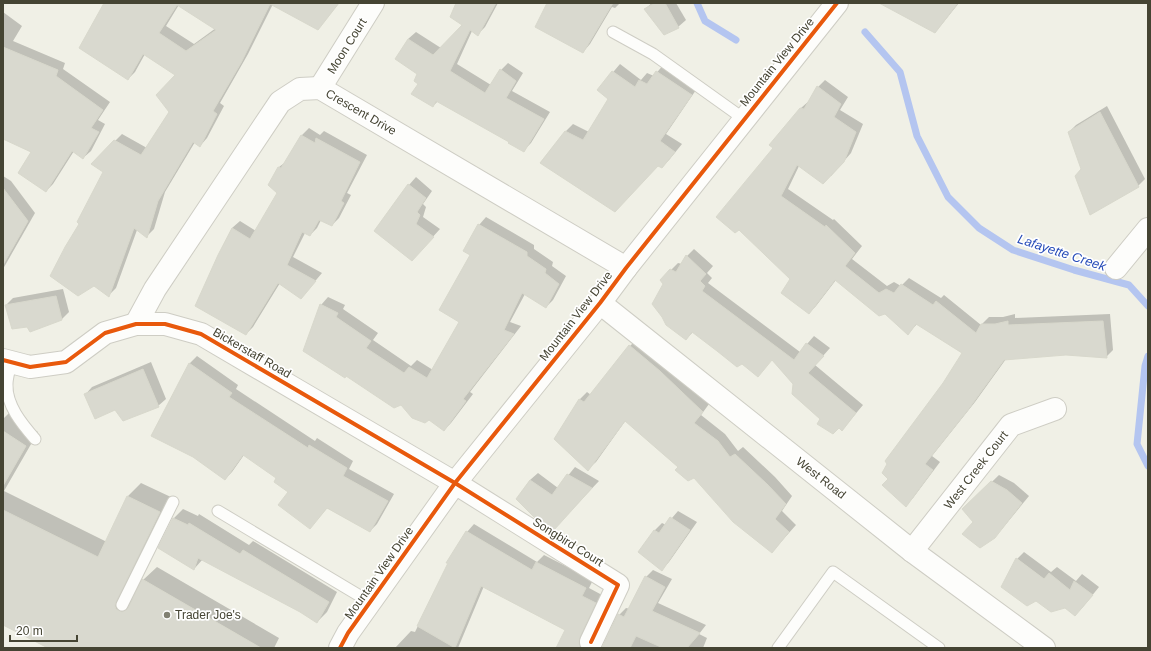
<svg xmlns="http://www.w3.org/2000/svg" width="1151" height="651" font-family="Arial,sans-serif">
<rect width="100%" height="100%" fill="#f0f0e6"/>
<g fill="#0003">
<path d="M105,3H180L166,26L194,44L216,28L195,3H339L318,29L273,4L248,54L220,103L224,106L207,138L200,146L195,142L165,192L154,229L147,236L137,230L116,288L109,295L81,224L104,172L115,141L122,134L147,148L170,111L177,75L145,54L135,72L128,79Z"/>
<path d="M457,3H498L485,27L478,34L472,31L457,64L491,85L501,70L508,63L523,73L512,91L550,112L531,143L524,150L511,141L438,101L433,106L418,73L408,39L416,32L441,48L464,25Z"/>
<path d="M548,3H620L615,8L612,7L590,44L583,52Z"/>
<path d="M652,3H676L686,20L678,27L645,9Z"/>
<path d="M881,3H959L942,24L935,32Z"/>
<path d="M3,12L22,26L13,41L65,63L63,69L110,102L98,120L105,124L91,151L83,158L74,151L53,184L46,191L32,152L3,138Z"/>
<path d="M620,64L641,80L647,73L654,76L664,64L698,87L666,134L682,144L669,160L662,167L658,165L541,162L566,131L573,124L589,132L610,99L598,90Z"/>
<path d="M825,80L848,97L840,110L863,124L851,153L831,176L799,166L788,189L833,220L834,219L862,246L852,259L887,286L894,282L901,286L909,278L941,298L944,295L981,325L989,317H1003L1015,314V318L1110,314L1113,350L1106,357L1066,354L1006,359L975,402L932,456L940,462L913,498L906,505L890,479L944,384L963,353L917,324L908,334L885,313L836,280L816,306L809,313L791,279L775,148L801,108L809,101L818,87Z"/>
<path d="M1107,106L1145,179L1138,186L1082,169L1069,132L1076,125Z"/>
<path d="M309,128L320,135L324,131L367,155L347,193L351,195L339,218L332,225L321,220L317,228L310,235L305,233L293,257L322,273L301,298L280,283L253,327L246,334L219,255L232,228L240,221L256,231L279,193V167L287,161L302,135Z"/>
<path d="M3,176L11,181L35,213L3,269Z"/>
<path d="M416,177L432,191L423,204L426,207L423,217L440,229L419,252L375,231L409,185Z"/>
<path d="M486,217L534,245V249L553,262L552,266L566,276L553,300L546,307L525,294L510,322L521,326L470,392L473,394L451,423L444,430L321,305L328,297L345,305L343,309L378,333L373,340L411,366L417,360L433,370L460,322L472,255L479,225Z"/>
<path d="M694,249L713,266L707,273L712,278L708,283L800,352L814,336L830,348L815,365L863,405L842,430L839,427L821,419L794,384L772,359L742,363L693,332L686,339L664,283L661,280L678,263L682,264L687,256Z"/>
<path d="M63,289L69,312L62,319L6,305L13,298Z"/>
<path d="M637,339L667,364L709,404L701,415L725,434L738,451L743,447L775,477L792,496L782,511L796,525L772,552L694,477L679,467L626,420L596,462L588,469L555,439L580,399L587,392L591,395L630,346Z"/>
<path d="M197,356L238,385L236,389L315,441L317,438L353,461L349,469L394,494L377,524L370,531L327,508L317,520L289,492L278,478L244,455L232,472L225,479L193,456L152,435L190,363Z"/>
<path d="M151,362L166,399L158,406L115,409L85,395L92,387Z"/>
<path d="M9,413L38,432L4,491L107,542L128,496L141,483L173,498L128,592L133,599L143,580L157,567L279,638L274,648H50L3,623V419Z"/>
<path d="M575,467L599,481L561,521L517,499L530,480L538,473L558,488Z"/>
<path d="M999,475L1014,483L1029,496L1002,529L975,522L971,502Z"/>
<path d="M183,509L198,516L199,514L249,545L253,541L337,592L327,612L317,622L301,611L203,559L194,569L160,547L174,518Z"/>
<path d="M678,511L697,522L669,562L662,569L640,552L655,530L662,523L666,525Z"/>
<path d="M474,524L537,562L544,555L593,580L589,588L602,595L593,646L600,648L604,646L619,615L626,608L630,609L646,577L653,570L672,579L658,603L706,625L699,634L707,638L703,648H565L566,629L484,586L458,648H395L411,631L415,632L449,563L467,532Z"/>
<path d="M1024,552L1051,572L1057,567L1076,581L1082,574L1099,587L1082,608L1017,559Z"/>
</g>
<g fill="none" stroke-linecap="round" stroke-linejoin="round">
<g stroke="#b4c5f0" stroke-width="7">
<path d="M697,3L705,21L736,40"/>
<path d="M865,32L900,72L917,136L948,197L979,228L1013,250L1074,270L1129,285L1148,306"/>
<path d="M1148,356L1145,366L1137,444L1148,466"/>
</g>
</g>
<g fill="#d9d9cf" stroke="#d8d8cc" fill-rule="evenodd">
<path d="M104,3H339L318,30L270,4L241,63L213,111L217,114L200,147L193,142L158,201L147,238L134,228L109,297L94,286L78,296L50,276L65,247L79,224L77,222L103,172L91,164L114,140L141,155L169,112L156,95L175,75L143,54L128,80L79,48ZM177,5L216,30L186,51L159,33Z"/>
<path d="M456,3H496L478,36L470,30L450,71L485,93L500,69L516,81L506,98L544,119L524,152L508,143L509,142L436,101L433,107L411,94L418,84L414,81L417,74L395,59L408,39L433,55L462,25L450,17Z"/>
<path d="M547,3H613L583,53L535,27Z"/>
<path d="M655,3H665L679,28L664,35L644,9Z"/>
<path d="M879,3H958L935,33Z"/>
<path d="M3,47L58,70L56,76L103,110L91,128L99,132L83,159L72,151L46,192L18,173L31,152L3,139Z"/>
<path d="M612,71L635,87L639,80L647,84L656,71L692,95L660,141L675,152L662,168L658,166L615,212L540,163L565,131L583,140L608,99L597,90Z"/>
<path d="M817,86L841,104L834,117L856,132L844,162L823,184L797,165L781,196L825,227L826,225L855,253L845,266L879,293L886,289L894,293L901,284L933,305L936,301L976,333L981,324H995L1008,321V325L1103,321L1107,358L1066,355L1004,360L968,410L925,464L933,470L906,507L882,485L888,479L882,473L887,464L885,461L943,383L962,353L916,324L908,335L885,314L879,316L835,280L809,314L781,293L790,279L739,230L735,233L716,217L773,148L769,145L800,108L804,109Z"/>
<path d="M1100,112L1139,187L1090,215L1075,176L1081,169L1068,132Z"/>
<path d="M301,135L315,143L316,138L360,162L341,201L344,203L332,226L319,220L310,236L302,232L287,265L316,281L301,299L278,283L246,335L195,306L218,255L232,228L250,239L277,193L268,185L278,167L281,168Z"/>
<path d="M408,184L426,198L417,212L420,215L416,224L434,237L412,261L374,231Z"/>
<path d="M3,188L28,221L3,265Z"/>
<path d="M478,224L527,252V256L546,269L545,273L559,284L546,308L522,293L504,330L514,334L463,399L466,401L444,431L429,420L425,423L412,418L401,405L394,408L346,376L345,378L303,351L320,304L338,313L336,317L371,341L366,348L404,373L409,367L427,378L459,322L439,310L470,255L463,251Z"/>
<path d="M686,255L706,274L700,281L705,286L702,291L794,360L806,343L824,356L808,373L856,413L842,431L839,428L833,434L817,424L820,419L792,394L793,384L772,360L758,377L742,364L737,367L717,351L692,332L686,340L666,325L662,317L652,304L663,284L660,280L670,269L676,272Z"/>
<path d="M56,296L62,320L30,332L27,327L12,329L5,305Z"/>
<path d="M629,345L660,371L703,412L694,423L718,441L730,457L735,454L768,485L786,504L775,519L789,532L772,553L733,522L694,478L688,481L675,470L678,467L625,421L588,471L554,439L579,399L584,402Z"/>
<path d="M189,363L232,393L229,397L308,448L309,445L347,468L343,476L388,501L370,532L327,508L310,529L278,505L288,492L274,482L276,478L243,455L225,480L193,457L151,436Z"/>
<path d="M143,369L159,407L123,421L115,410L95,419L84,394Z"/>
<path d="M3,431L26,446L3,486Z"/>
<path d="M567,474L592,488L554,530L537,520L516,499L530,480L552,495Z"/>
<path d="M991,481L1007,490L1022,503L995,538L980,548L962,534L973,522L962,509Z"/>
<path d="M127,496L160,512L116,602L115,606L116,609L122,612L128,608L142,579L261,648H48L3,625V510L98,557Z"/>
<path d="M670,517L690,530L662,571L638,552L654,530L659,533Z"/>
<path d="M173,518L188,525L189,523L240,554L243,550L329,602L317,623L300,612L198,558L194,570L158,548Z"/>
<path d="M466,531L532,570L536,562L586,588L582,596L596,603L580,637L579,643L580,648H556L565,630L481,586L455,648L417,626L448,563H446Z"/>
<path d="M1016,558L1044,579L1049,573L1070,590L1074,581L1093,595L1075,616L1065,608L1051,612L1036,601L1027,606L1001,587Z"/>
<path d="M645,576L665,587L652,611L700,633L687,648H663L636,636L630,648H602L618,614L624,617Z"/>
</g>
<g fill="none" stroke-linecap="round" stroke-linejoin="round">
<g stroke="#cecdc4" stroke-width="13">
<g id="lane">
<path d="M613,32L653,54L744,119"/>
<path d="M11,362C10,369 7,377 7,384C6,405 22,424 35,439"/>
<path d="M218,511L370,602"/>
<path d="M122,605L173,502"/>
<path d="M778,648L833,572L939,648"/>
</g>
</g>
<g stroke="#cecdc4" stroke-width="24">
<g id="street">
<path d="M320,88L373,3"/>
<path d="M1116,268L1148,229"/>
<path d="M600,303L912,551L1044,648"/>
<path d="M136,324L155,289L280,102L300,89L320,88L626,268"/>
<path d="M3,360L30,367L66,362L105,333L136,324H165L201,334L455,483L618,585L591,642"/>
<path d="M912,551L1011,425L1055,409"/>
<path d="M340,648L348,633L455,483L600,303L626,268L837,3"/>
</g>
</g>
<use href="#lane" stroke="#fdfdfb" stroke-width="11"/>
<use href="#street" stroke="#fdfdfb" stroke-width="22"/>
<g stroke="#fff" stroke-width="6">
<g id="cycleway">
<path d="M3,360L30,367L66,362L105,333L136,324H165L201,334L455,483L618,585L591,642"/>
<path d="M340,648L348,633L455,483L600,303L626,268L837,3"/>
</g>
</g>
<use href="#cycleway" stroke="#e8590c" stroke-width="4"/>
</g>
<circle fill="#818072" stroke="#fff" stroke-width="1.5" cx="167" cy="615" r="4"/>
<g text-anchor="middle" stroke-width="3.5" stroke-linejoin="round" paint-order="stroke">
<g font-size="12" fill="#454433" stroke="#fff">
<text transform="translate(347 46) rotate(-58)" y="4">Moon Court</text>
<text transform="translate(777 62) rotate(-51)" y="4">Mountain View Drive</text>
<text transform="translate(361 112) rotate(30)" y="4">Crescent Drive</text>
<text transform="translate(576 316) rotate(-52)" y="4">Mountain View Drive</text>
<text transform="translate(252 353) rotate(30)" y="4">Bickerstaff Road</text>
<text transform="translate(976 470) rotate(-52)" y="4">West Creek Court</text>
<text transform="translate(821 478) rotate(38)" y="4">West Road</text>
<text transform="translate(568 542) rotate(32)" y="4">Songbird Court</text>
<text transform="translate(379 573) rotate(-55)" y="4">Mountain View Drive</text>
</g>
<g font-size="12" fill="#454433" stroke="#fff" text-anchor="start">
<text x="175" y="619">Trader Joe's</text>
</g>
<g font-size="13" font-style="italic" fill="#264bb8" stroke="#fff">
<text transform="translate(1062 252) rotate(18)" y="5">Lafayette Creek</text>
</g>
</g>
<rect width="1151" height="651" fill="none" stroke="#454433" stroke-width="8"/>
<path d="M10 635v6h67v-6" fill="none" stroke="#454433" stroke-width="2"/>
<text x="16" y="635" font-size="12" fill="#454433" stroke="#ffffff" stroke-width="3" paint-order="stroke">20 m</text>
</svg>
